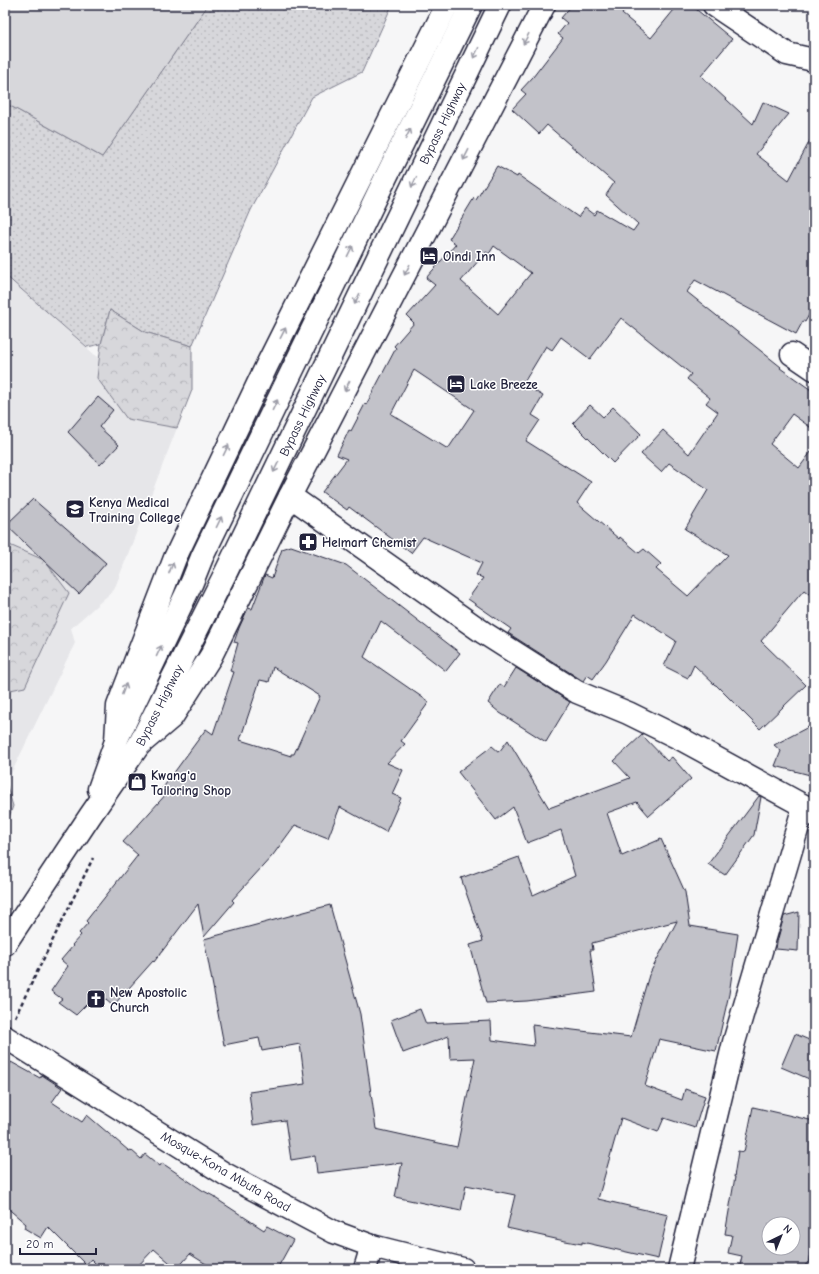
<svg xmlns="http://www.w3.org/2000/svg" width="819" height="1274" font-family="'Comic Neue',sans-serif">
<defs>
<pattern id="grass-dots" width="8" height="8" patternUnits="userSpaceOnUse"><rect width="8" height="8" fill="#d7d7db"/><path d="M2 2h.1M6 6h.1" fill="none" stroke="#b8b8bd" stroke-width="1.8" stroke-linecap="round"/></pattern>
<pattern id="forest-crowns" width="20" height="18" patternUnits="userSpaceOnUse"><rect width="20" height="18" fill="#d7d7db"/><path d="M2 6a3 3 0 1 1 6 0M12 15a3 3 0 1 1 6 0" fill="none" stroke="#b8b8bd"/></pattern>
</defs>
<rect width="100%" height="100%" fill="#f6f6f7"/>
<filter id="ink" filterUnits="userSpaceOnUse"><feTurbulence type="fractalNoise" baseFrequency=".025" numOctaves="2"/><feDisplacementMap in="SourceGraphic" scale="8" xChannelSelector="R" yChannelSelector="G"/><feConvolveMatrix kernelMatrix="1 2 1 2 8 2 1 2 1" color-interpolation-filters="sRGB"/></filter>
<g filter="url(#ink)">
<path fill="#e6e6e9" d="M5,275L177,428L114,590L71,628L75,643L5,786Z"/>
<path fill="url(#grass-dots)" stroke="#7c7c8b" d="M208,5H392L362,72L312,97L251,210L192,346L145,332L110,310L101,344L87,347L5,275V103L102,157Z"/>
<g fill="url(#forest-crowns)" stroke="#7c7c8b">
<path d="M110,310L145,332L192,346V390L177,428L127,419L97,378L101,344Z"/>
<path d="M5,543L44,560L69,593L25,687L5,691Z"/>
<path d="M5,780L13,806L5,829Z"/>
</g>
<path fill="#d7d7db" stroke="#7c7c8b" d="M5,5H208L102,157L5,103Z"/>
<g fill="#c2c2c9" stroke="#22223b" fill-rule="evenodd">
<path d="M572,5H629L622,14L651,38L678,5H691L732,39L701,76L753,124L763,102L789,114L756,154L789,180L814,133V306L805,322L803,321L796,334L695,280L687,292L781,367L780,368L814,392V430L792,414L770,444L799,468L814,448V598L804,590L761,641L806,685L760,729L716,685H715L694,665L688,678L664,666L676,641L635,614L606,661L593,679L587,675L583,681L508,633L511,629L468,599L483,578L476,575L482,563L423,537L411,553L349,507L347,510L322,492L347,459L337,455L349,430L351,431L365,404L366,405L396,348L394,346L414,323L407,316L435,285L426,278L456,244L449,239L474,198L476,200L497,166L517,177L518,175L578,217L585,208L594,215L597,210L633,231L638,224L606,195L614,183L547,125L539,134L512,109L526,94L521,90L533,77L563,38L558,34L567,23L561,18ZM494,246L531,273L498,314L461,281L486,252L489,254ZM621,318L691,374L687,379L710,398L706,403L718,412L689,454L663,430L641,454L661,472L669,463L708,490L685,529L728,555L688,596L656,569L661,564L644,549L639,553L620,537L619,539L577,503L591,482L526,441L540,420L532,415L543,396L523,384L546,346L552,350L561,337L590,359ZM414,370L474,410L448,449L391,414Z"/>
<path d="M98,397L113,410L99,427L119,445L100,465L68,432Z"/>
<path d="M590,405L603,417L613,407L641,434L613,463L573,423Z"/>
<path d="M33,499L106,563L79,594L6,525Z"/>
<path d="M291,546L346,565L460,653L446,671L381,621L364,657L429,702L401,741L405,744L387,763L403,770L392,794L401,798L386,832L340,807L328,838L295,825L273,855L232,900L234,902L204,937L198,904L154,962L153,961L113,1006L98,993L76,1015L58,1002L62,999L51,991L68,966L61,960L73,946L72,945L81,935L79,933L88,923L86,921L138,855L123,842L168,792L162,789L206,729L213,734L234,672L230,671L238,643L234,642L239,628L248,608L252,609L265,575L272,578L282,549ZM273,667L320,696L294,754H291V756L240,740L260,680L269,682Z"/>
<path d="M516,668L570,702L546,742L500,713L488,703L500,684L504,687Z"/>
<path d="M814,724V776L775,766L781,751L774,745Z"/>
<path d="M642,735L667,761L672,757L691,779L649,816L637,802L607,813L622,856L661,839L685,892L690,926L738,934L729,994L716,1051L659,1039L645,1086L682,1100L685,1089L705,1096L695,1128L664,1118L658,1132L621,1118L598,1199L668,1215L658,1259L582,1242V1244L560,1240L507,1228L515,1195L466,1185L461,1211L395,1197L402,1163L317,1173L315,1156L291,1160L285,1120L253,1125L249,1092L305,1084L300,1044L262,1051L259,1038L224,1045L204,939L330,905L360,1014L376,1129L457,1147L475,1058L450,1059L449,1036L403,1053L391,1020L420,1009L426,1024L491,1021L492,1040L534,1046L532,1025L631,1037L649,975L677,921L592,943L593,950H590L596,992L527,1001L486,1003L470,945L483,941L461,878L519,857L533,895L575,876L561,830L527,843L513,807L496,820L458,772L492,746L499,752L508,740L549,808L630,778L614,761Z"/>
<path d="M759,796L761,797L754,835L725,875L708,864Z"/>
<path d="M799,912L798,951L776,949L777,942L784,916Z"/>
<path d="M795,1034L814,1042V1081L781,1067Z"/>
<path d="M11,1062L40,1078L42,1075L62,1088L52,1102L82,1122L87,1115L129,1151L131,1150L141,1159L145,1154L160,1166L162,1163L202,1190L215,1197V1198L264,1230L267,1226L293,1240L277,1269H214L190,1254L177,1269L154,1249L135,1269H101L91,1259L86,1265L48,1227L41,1238L24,1228L26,1224L5,1206V1073Z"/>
<path d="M753,1107L814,1121V1178L810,1197L814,1198V1232L809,1264H806L805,1269H739L742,1256L728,1253L732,1235L725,1234L735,1177H734L738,1151L744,1152ZM769,1224H793V1248H769Z"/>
</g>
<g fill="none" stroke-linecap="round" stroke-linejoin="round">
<g stroke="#22223b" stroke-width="25">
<g id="minor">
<path d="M714,5L787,54L809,59L814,57"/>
<path d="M792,354L814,369"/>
<path d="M290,496L484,633L577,692L628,713L681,739L804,806L814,815"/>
<path d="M5,1037L225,1174L334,1232L372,1246L463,1269"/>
<path d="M365,1269L372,1246"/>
<path d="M679,1269L734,1042L804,806"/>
</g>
</g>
<g stroke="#22223b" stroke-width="25">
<g id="major">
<path d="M99,789L116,741L192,582L202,557L386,177L471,5"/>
<path d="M5,944L90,816L139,745L227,570L500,5"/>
</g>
</g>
<g stroke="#22223b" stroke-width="25">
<g id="highway">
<path d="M116,741L118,706L175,558L267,365L447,5"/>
<path d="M139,745L172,717L211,656L290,496L544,5"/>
</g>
</g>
<path stroke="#22223b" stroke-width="2.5" stroke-dasharray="4 3" stroke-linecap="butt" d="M15,1017L93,858"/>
<use href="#minor" stroke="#fff" stroke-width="22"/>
<use href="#major" stroke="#fff" stroke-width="22"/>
<use href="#highway" stroke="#fff" stroke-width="22"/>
</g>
<defs><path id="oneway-shaft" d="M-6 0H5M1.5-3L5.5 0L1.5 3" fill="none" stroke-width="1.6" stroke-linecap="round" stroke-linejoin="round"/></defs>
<g stroke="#9c9ca7">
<use href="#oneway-shaft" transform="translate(526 39) rotate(118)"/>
<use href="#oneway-shaft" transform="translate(476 53) rotate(116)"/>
<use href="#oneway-shaft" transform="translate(408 134) rotate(-64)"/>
<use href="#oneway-shaft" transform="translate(466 155) rotate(117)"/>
<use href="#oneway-shaft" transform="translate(414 182) rotate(116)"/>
<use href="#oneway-shaft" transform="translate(350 251) rotate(-64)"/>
<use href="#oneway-shaft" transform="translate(407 270) rotate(117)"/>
<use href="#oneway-shaft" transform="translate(357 299) rotate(116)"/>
<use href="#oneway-shaft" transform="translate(283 333) rotate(-63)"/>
<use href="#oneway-shaft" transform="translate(347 386) rotate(117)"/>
<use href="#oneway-shaft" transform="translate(275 405) rotate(-64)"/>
<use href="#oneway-shaft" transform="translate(226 450) rotate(-64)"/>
<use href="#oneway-shaft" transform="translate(276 467) rotate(116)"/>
<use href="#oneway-shaft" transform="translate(219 522) rotate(-64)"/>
<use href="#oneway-shaft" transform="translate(171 568) rotate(-69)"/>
<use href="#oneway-shaft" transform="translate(159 651) rotate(-65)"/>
<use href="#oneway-shaft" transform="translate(124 689) rotate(-69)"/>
</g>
</g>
<defs>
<g id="hotel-square" transform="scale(1)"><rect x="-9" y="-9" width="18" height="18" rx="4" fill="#22223b" stroke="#fff"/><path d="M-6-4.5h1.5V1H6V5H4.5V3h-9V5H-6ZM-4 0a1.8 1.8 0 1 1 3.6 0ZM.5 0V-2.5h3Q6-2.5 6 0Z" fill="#fff"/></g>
<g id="university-square" transform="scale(1)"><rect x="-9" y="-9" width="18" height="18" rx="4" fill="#22223b" stroke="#fff"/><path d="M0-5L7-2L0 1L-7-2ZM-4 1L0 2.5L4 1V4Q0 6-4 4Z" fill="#fff"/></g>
<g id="pharmacy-square" transform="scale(1)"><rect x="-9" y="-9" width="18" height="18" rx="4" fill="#22223b" stroke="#fff"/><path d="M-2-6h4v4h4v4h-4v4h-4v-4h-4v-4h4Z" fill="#fff"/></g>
<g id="shop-square" transform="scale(1)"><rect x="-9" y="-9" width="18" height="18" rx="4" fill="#22223b" stroke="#fff"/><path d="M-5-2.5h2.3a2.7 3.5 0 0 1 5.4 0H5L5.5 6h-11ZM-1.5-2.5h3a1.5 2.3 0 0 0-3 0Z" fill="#fff"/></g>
<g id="church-square" transform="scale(1)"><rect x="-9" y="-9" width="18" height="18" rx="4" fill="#22223b" stroke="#fff"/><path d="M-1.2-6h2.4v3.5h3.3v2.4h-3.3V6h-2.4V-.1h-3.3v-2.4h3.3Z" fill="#fff"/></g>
</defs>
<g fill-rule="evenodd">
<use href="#hotel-square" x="429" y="256"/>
<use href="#hotel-square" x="456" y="384"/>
<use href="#university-square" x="75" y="509"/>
<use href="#pharmacy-square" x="308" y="542"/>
<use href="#shop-square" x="137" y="782"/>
<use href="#church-square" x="96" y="999"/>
</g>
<g text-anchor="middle" stroke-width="3" stroke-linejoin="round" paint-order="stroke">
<g font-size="13" fill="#22223b" stroke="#fff">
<text transform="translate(442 123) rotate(-64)" y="5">Bypass Highway</text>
<text transform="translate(302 415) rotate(-64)" y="5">Bypass Highway</text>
<text transform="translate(159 705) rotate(-63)" y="5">Bypass Highway</text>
<text transform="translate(226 1171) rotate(30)" y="5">Mosque-Kona Mbuta Road</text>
</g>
<g font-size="13" font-weight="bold" fill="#22223b" stroke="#fff" text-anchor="start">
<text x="443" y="261">Oindi Inn</text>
<text x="470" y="389">Lake Breeze</text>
<text x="89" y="507">Kenya Medical<tspan x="89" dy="15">Training College</tspan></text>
<text x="322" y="547">Helmart Chemist</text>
<text x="151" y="780">Kwang'a<tspan x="151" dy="15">Tailoring Shop</tspan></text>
<text x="110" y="997">New Apostolic<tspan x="110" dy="15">Church</tspan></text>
</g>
</g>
<rect width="819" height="1274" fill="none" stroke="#fff" stroke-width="20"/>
<rect x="10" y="10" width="799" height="1254" fill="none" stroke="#22223b" stroke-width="1.5" filter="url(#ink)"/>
<g transform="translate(781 1236) rotate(43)"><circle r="19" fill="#ffffff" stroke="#a7a7b1"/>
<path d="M0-3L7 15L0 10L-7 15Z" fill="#22223b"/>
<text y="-6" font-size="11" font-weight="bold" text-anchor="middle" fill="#22223b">N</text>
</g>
<path d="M20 1248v6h76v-6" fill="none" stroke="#22223b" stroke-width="2"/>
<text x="26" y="1248" font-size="12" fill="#22223b" stroke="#ffffff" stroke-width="3" paint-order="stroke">20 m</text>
</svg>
